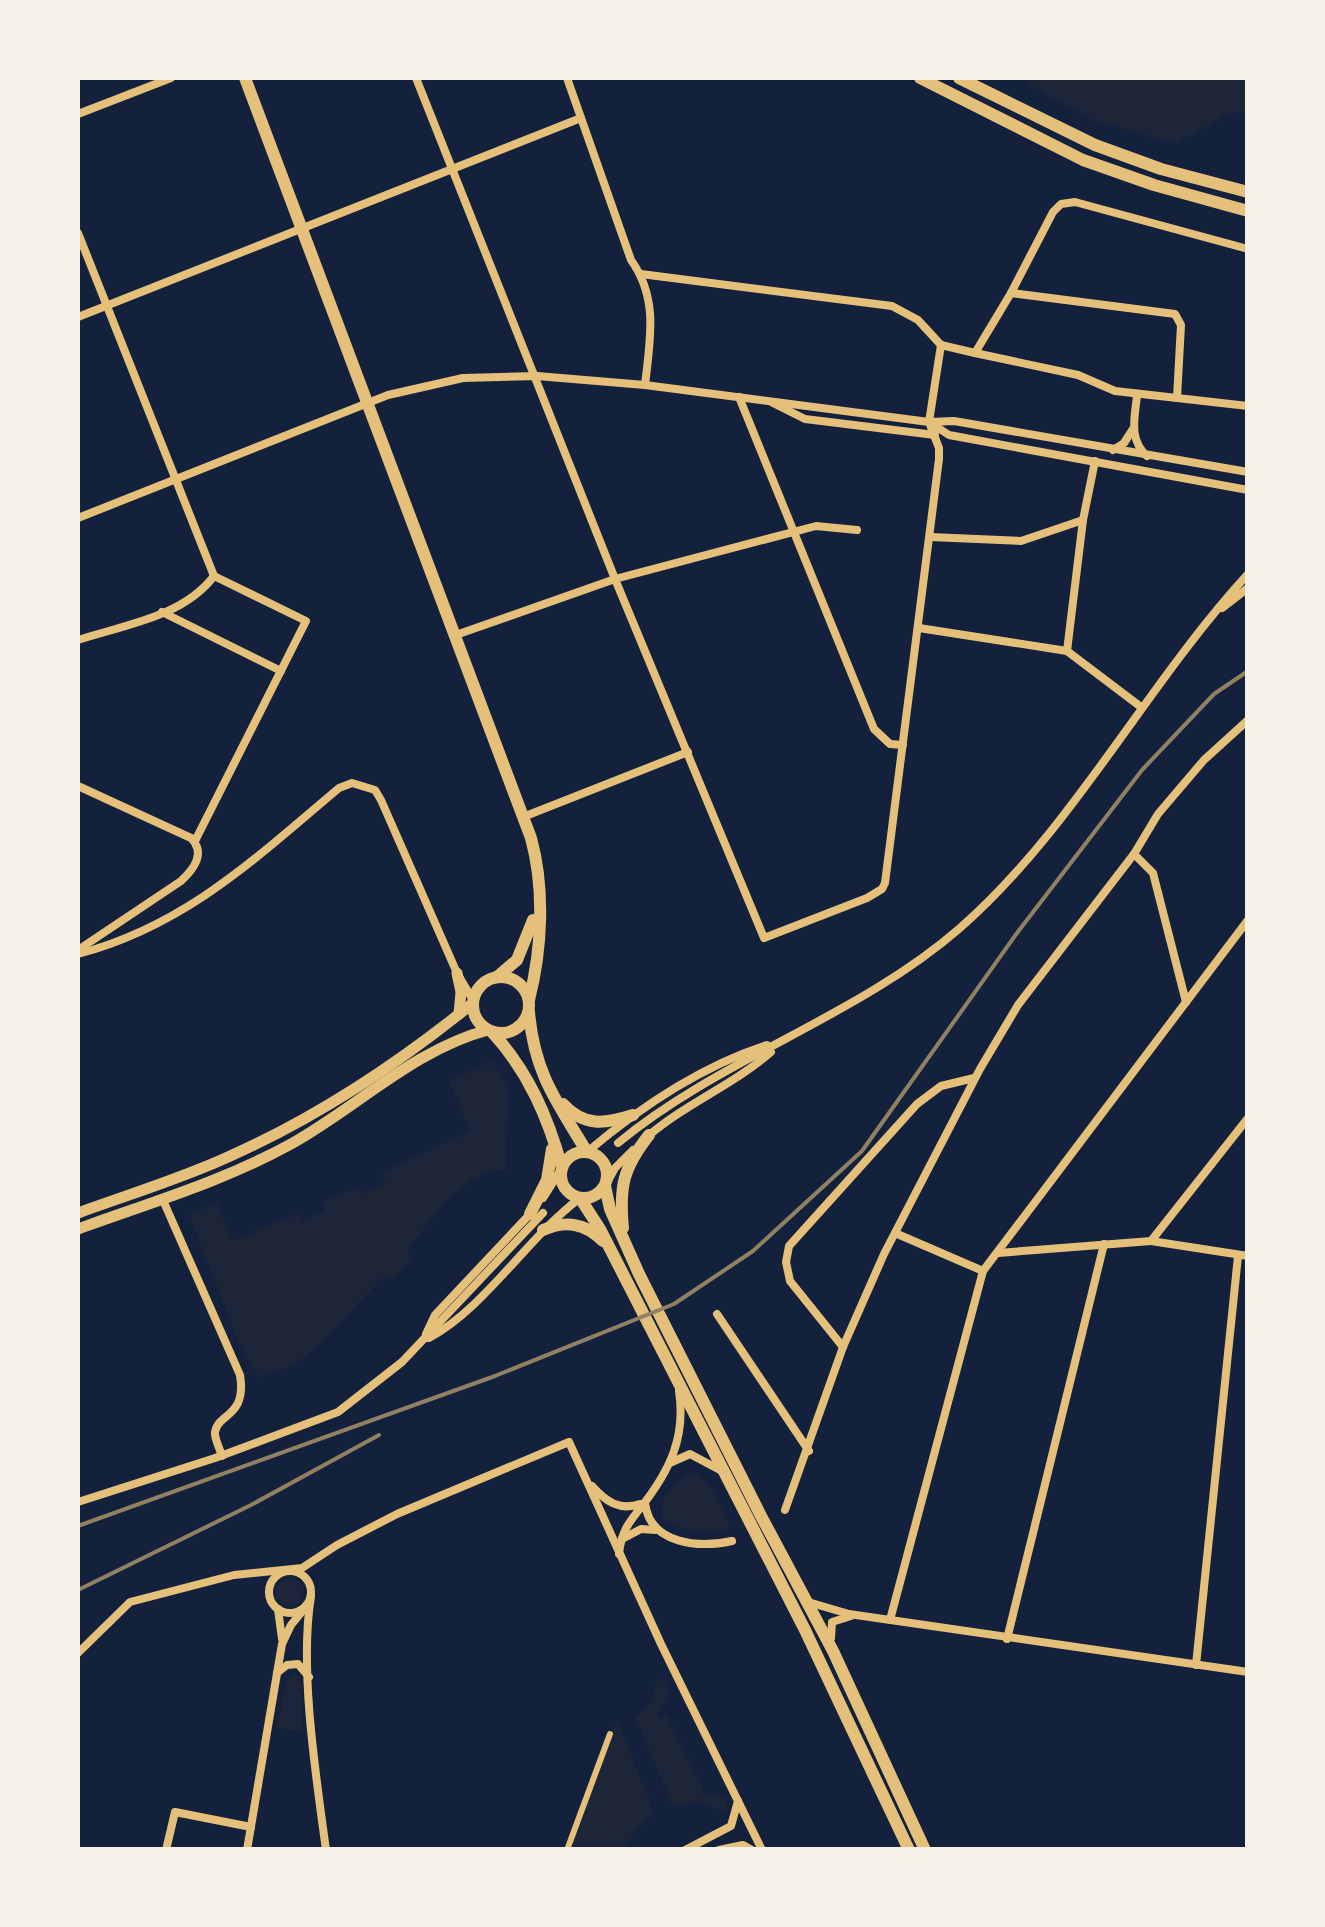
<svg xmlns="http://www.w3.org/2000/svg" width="1325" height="1927" font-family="'Public Sans',sans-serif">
<rect width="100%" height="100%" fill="#14213d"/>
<g fill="#1d2539">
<path d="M1030,78H1247V110L1229,113L1176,144L1093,120L1028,84Z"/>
<path d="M492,1061L509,1091L506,1169C462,1172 434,1215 408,1249L411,1259L393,1279L385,1275L319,1345L294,1365L258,1377L239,1344L189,1214L217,1203L233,1241L299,1213L303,1220L325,1211L322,1202L358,1187L361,1194L386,1182L382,1173L470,1131L449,1081Z"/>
<path d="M693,1472C712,1482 722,1505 729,1526L724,1531H690L663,1519C656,1499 676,1479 693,1472Z"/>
<circle cx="290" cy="1592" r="14"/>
<path d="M293,1674L299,1676L301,1681V1731L277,1728L287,1680Z"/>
<path d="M657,1679L665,1683L669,1692L657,1717L661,1719L665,1713L702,1787L700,1793L726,1798L728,1809L723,1812L701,1803L672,1805L636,1718L652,1702Z"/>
<path d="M616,1722H618L654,1813L636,1829L625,1849H576L573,1844Z"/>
</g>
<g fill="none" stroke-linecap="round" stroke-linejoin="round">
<path stroke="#e5c07b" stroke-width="6" d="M567,1850L610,1734"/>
<g stroke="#e5c07b" stroke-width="8">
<path d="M416,78L615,579L764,938L867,898L882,889L885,883L939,459V448L929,422"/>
<path d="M567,78L631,260C659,299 650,340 645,385"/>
<path d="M78,114L171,78"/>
<path d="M78,233L214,576"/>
<path d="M641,274L892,306L918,320L941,345"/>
<path d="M1011,293L1175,314L1181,325L1177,398"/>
<path d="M78,317L581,118"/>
<path d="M941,345L975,353L1011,293L1053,212L1061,204L1075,202L1248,249"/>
<path d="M975,353L1078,375L1115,391L1248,406"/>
<path d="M1137,395C1135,417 1128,439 1147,456"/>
<path d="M739,397L874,729L890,744L903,745"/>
<path d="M773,403L805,419L935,435"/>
<path d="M929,422L954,421L1248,472"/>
<path d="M929,422L941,345"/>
<path d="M1113,450L1124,443L1133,429"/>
<path d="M78,518L388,395L463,378L537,376L645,385L929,422L949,435L1248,490"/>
<path d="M930,537L1021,541L1083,520"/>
<path d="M1222,608L1248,588"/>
<path d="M162,612L281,671"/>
<path d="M919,628L1067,651L1141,707"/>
<path d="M453,636L615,579L816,526L857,530"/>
<path d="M78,640C124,625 183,617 214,576"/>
<path d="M1067,651L1083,520L1095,461"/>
<path d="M78,786L191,838C206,853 194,869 181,881L78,950"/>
<path d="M523,817L688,752"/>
<path d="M195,841L306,621L214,576"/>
<path d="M1134,854L1153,873L1186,1002"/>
<path d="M78,954C185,926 256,858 339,788L352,783L375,790L381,800L457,973L473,1000"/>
<path d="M647,1137C685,1104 733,1085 771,1052"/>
<path d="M618,1143C722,1057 858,1017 960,928C1073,829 1146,685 1248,574"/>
<path d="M587,1152C639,1108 702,1066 767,1045"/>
<path d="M605,1186L615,1168L633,1150"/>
<path d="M162,1198L240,1375C247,1417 218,1413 215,1432C214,1438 220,1449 222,1456"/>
<path d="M543,1198L562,1168"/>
<path d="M895,1233L983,1271"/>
<path d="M1151,1241L1248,1256"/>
<path d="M998,1253L1151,1241L1248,1118"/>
<path d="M717,1314L809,1451"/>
<path d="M426,1334L435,1315L531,1213"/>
<path d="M429,1338C485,1308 527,1238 580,1198"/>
<path d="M843,1347L790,1281L786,1262L789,1246L917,1104L941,1086L974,1078"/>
<path d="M672,1462L690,1454L720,1470"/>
<path d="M592,1486C606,1502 620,1511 640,1504"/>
<path d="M78,1502L215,1458L338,1412L402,1362L543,1213"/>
<path d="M645,1503C650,1545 700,1548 732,1541"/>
<path d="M785,1510L843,1347L884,1254L980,1069L1018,1005L1134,854L1158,814L1204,760L1248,720"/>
<path d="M622,1539L641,1529L655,1530"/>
<path d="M619,1554C621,1532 629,1522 642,1506C670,1470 686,1437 679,1391"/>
<circle cx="290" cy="1592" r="21"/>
<path d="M311,1596C299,1668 316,1776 326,1850"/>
<path d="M808,1602L849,1614L1248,1672"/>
<path d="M278,1609L282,1639"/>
<path d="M890,1620L983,1271L1248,920"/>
<path d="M831,1638L832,1622L851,1616"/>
<path d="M1007,1639L1104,1244"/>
<path d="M78,1653L130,1602L234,1575L302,1568L337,1545L397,1514L569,1442L661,1644L762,1850"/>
<path d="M1196,1665L1238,1256"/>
<path d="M277,1673L287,1665L298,1664L309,1677"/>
<path d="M166,1850L175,1812L251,1827"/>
<path d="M247,1850L282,1644L291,1625L304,1609"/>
<path d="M685,1850L731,1826L738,1801"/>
<path d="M719,1850L743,1845L752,1850"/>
</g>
<g stroke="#e5c07b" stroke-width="11">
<path d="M457,973L461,992L459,1014"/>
<path d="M78,1213C127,1195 180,1179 228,1157C316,1118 399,1063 473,1003"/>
<path d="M78,1229C149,1203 224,1181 291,1144C356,1108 415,1049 488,1030"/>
</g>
<g stroke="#e5c07b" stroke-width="12">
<path d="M245,78L531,838C545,889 542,949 529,1000"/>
<path d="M920,78L1083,160L1154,185L1248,211"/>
<path d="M959,78L1095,145L1161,169L1248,192"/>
<path d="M497,977L517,960L533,920"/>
<circle cx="501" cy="1005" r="28"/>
<path d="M529,1012C534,1072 556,1101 587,1152"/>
<path d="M492,1032C528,1071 548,1117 562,1168"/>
<path d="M563,1104C584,1127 605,1124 633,1115"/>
<circle cx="584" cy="1175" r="23"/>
<path d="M605,1186L610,1209L639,1274L761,1516L833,1651L925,1850"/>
<path d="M580,1198L600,1229L805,1630L909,1850"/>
<path d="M530,1214L547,1180L552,1149"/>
<path d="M623,1228C619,1187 623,1168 649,1135"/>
<path d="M543,1230C566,1220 585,1223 603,1241"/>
</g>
<g stroke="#918062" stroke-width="4">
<path d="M78,1526L495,1376L674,1304L753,1251L862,1151L1017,933L1142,770L1214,694L1248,671"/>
<path d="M78,1590L251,1505L379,1435"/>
</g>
</g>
<rect width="1325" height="1927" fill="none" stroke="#f6f1e7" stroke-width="160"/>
</svg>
